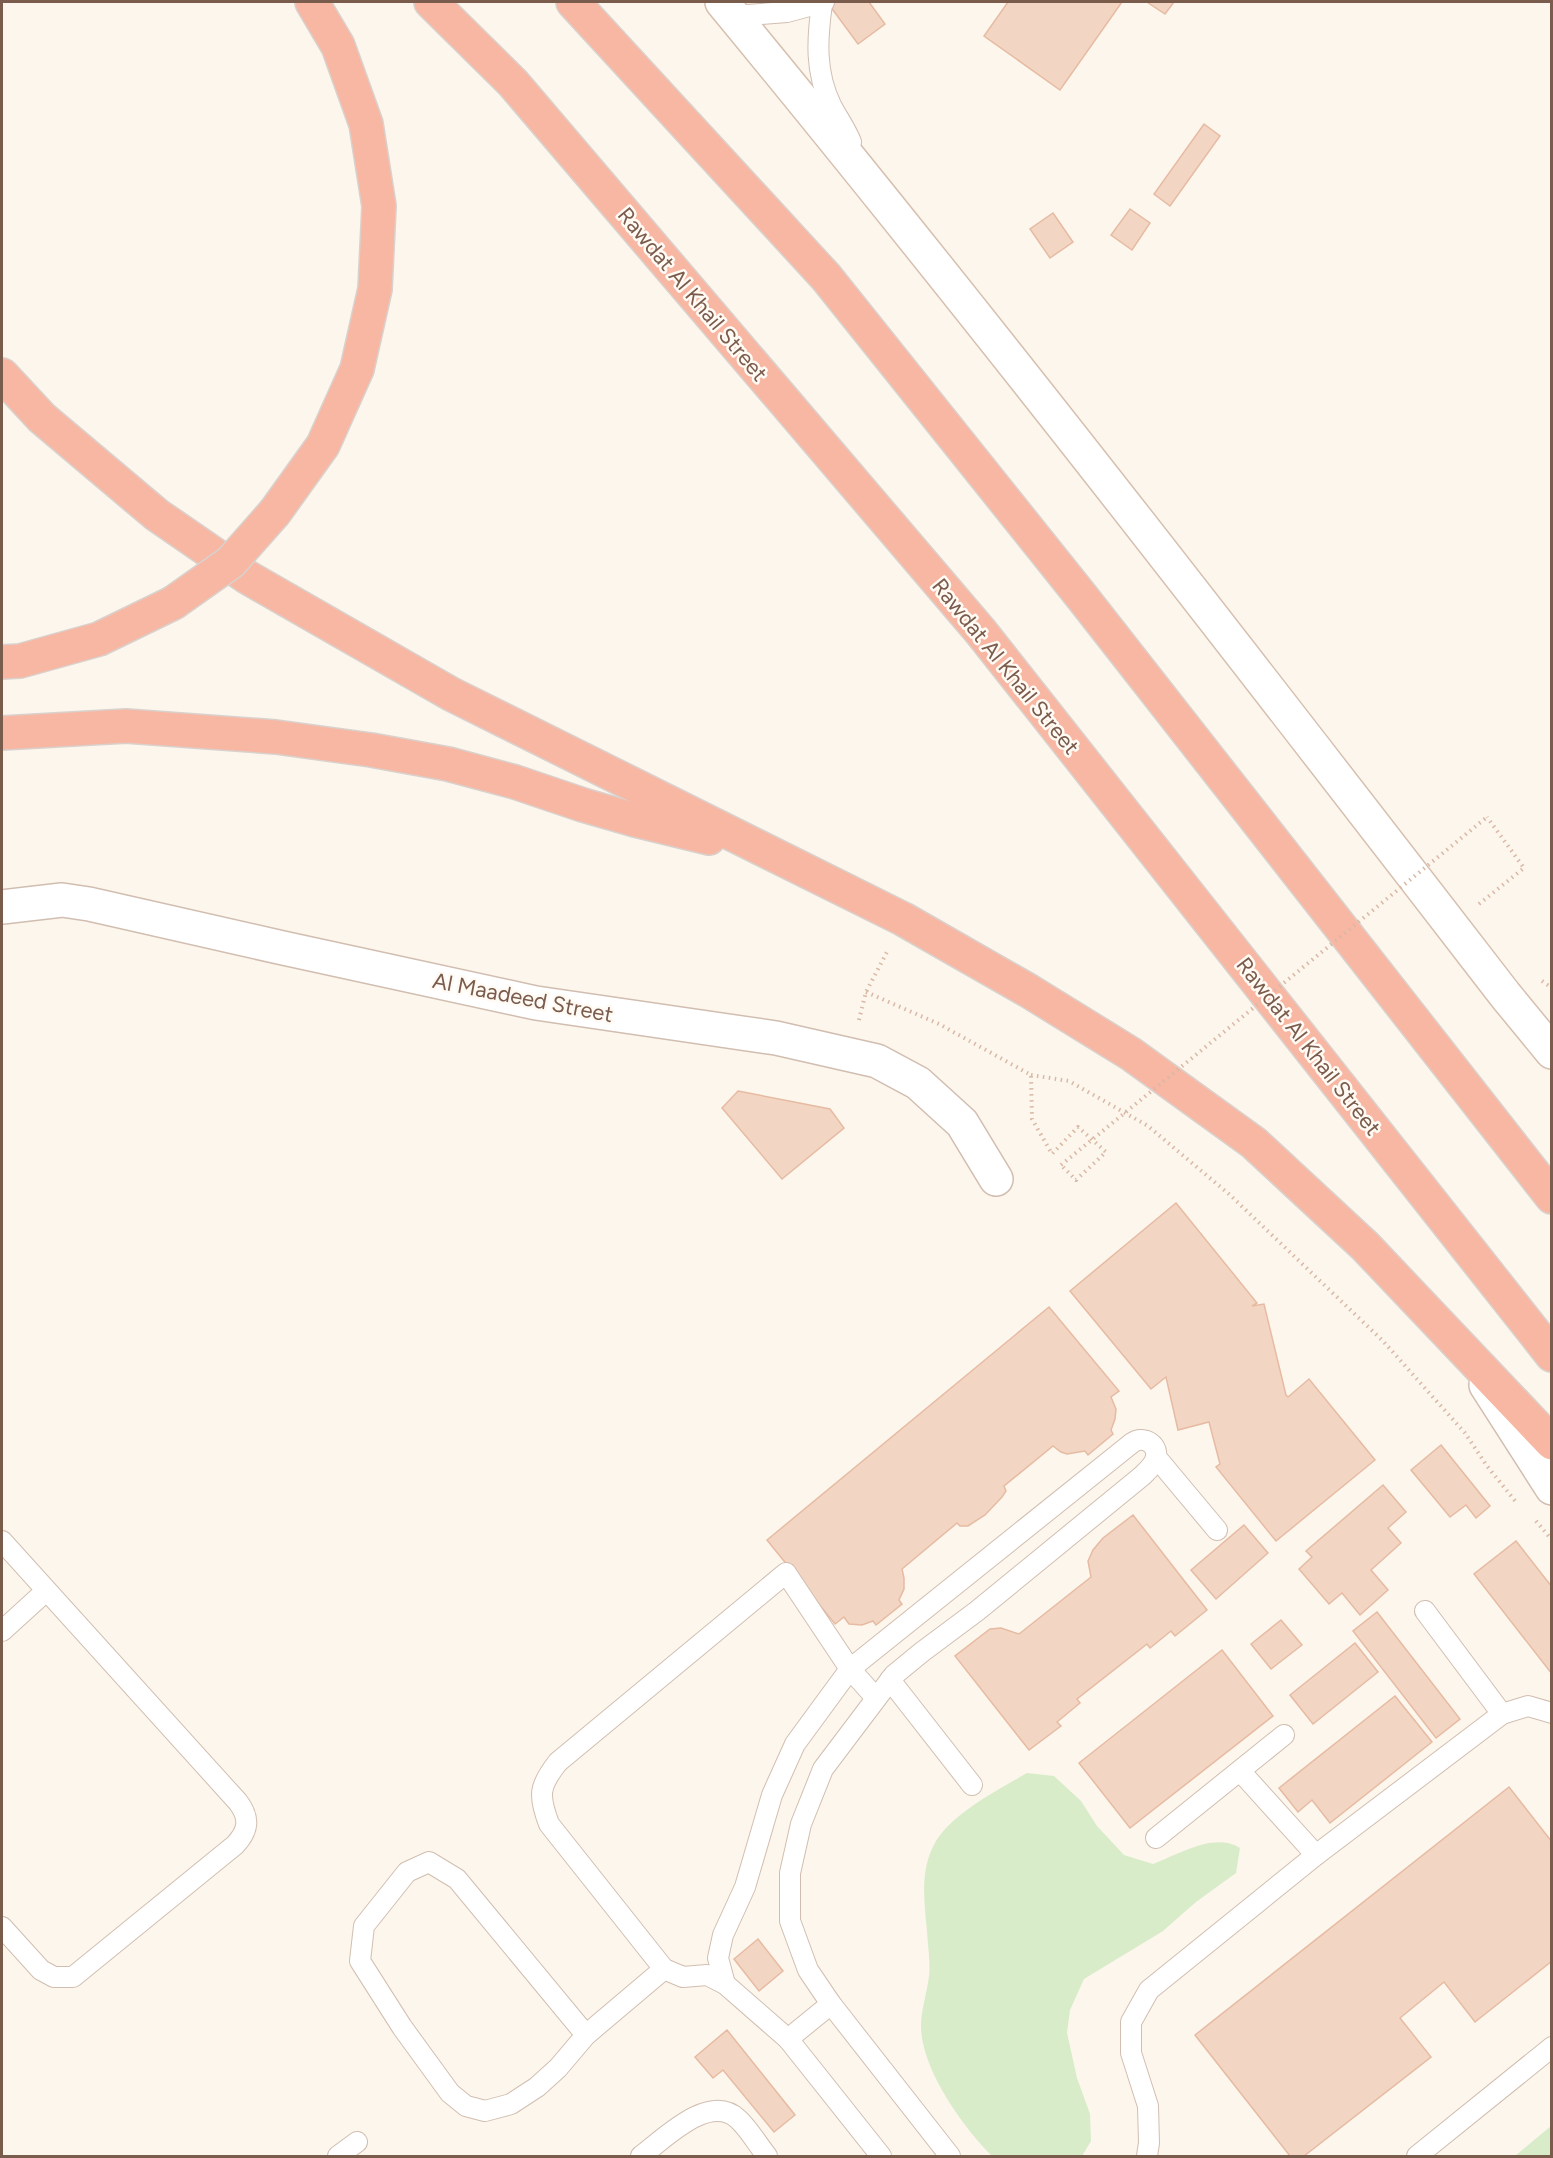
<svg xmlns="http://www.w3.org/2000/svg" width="1553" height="2158" font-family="Figtree,sans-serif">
<rect width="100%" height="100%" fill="#fdf6ec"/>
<g fill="#d8ecc9">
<path d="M1027,1773L1054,1776L1081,1801L1097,1826L1124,1855L1153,1864C1180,1854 1214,1832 1240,1848L1236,1873L1196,1902L1163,1931L1084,1979L1070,2010L1067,2033L1077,2078L1090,2114L1091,2141L1082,2156H992C963,2127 921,2069 921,2026C921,2010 927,1993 929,1976C930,1966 929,1955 928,1944C926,1910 917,1873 936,1841C954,1812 998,1790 1027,1773Z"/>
<path d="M1551,2126V2156H1515Z"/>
</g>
<g fill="#f3d5c3" stroke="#e6bba3" stroke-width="1.5">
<path d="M827,2H869L885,24L858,44Z"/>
<path d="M1008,2H1122L1060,90L984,36Z"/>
<path d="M1147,2H1174L1165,14Z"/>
<path d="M1204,124L1220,136L1170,206L1154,194Z"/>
<path d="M1130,209L1150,223L1132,250L1111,235Z"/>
<path d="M1053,213L1073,242L1050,258L1030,229Z"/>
<path d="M738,1091L830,1109L844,1128L782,1179L722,1108Z"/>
<path d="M1176,1203L1257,1303L1252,1306L1264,1304L1286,1395L1288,1397L1309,1379L1375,1460L1276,1541L1216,1467L1220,1464L1209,1422L1178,1430L1166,1377L1151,1389L1070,1291Z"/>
<path d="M1049,1307L1119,1391L1111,1397L1116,1409L1115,1419L1111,1430L1113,1434L1088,1455L1085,1451L1067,1454L1061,1452L1053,1446L1004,1486L1006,1491L1002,1497L985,1515L968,1526H960L957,1523L902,1569L904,1578V1589L899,1600L902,1604L876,1625L873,1621L862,1625L849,1624L844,1617L835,1624L767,1540Z"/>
<path d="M1441,1445L1490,1506L1476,1518L1466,1505L1450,1517L1411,1470Z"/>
<path d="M1383,1485L1406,1512L1388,1528L1401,1543L1371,1570L1388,1590L1360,1615L1342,1593L1329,1604L1299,1569L1312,1557L1306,1551Z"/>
<path d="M1133,1515L1207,1610L1175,1636L1171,1631L1150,1648L1147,1644L1077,1699L1080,1703L1057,1722L1061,1726L1029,1750L955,1656L990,1629L1001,1628L1019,1634L1091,1577L1088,1561L1093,1550L1103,1538Z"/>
<path d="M1244,1525L1268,1553L1216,1599L1191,1570Z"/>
<path d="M1516,1541L1552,1587V1674L1474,1574Z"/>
<path d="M1377,1612L1460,1719L1436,1738L1353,1631Z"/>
<path d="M1281,1620L1302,1645L1271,1669L1251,1644Z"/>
<path d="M1355,1643L1378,1672L1313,1724L1290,1695Z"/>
<path d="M1222,1650L1273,1716L1130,1828L1079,1763Z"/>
<path d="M1395,1696L1432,1742L1330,1823L1312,1800L1298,1812L1279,1788Z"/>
<path d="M1509,1787L1552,1842V1961L1475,2022L1444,1982L1400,2018L1431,2057L1304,2156H1290L1195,2035Z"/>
<path d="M758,1939L783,1971L759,1991L734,1959Z"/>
<path d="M727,2030L795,2115L774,2132L723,2070L713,2078L695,2057Z"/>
</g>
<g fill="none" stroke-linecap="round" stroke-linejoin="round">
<g stroke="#d1beb0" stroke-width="22">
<g id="lane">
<path d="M820,2L822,4C817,39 815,72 831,105C837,117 846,129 851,142"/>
<path d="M733,16L787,12L824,2"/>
<path d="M1156,1457L1217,1530"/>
<path d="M2,1541L238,1802C250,1818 249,1830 235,1845L73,1977H54L41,1970L2,1927"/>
<path d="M1425,1611L1502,1714"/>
<path d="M2,1631L46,1591"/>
<path d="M890,1680L972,1785"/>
<path d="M1241,1772L1316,1855"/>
<path d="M1156,1838L1284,1735"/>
<path d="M725,1984L707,1975L683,1977L664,1969L549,1824C538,1795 539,1786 558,1762L786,1573L850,1669L876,1698"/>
<path d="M586,2035L457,1879L429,1862L407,1872L364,1926L360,1961L402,2027L450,2093L466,2106L485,2111L511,2104L537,2087L558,2068L586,2035L664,1969"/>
<path d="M788,2039L831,2004"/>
<path d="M338,2156L357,2142"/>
<path d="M641,2156C663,2140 709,2092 738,2119C749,2129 758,2145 767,2156"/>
<path d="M881,2156L788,2039L725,1984L718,1958L723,1935L745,1887L772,1795L795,1744L850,1669L1132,1443C1144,1434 1161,1446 1155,1460C1153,1466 1147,1471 1142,1476L977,1611L922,1652L894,1675L823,1769L801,1824L790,1873V1921L808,1970L831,2004L950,2156"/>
<path d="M1147,2156L1149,2143L1148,2106L1131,2053V2022L1149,1990L1316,1855L1502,1714L1528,1706L1552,1713"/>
<path d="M1417,2156L1552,2047"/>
</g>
</g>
<g stroke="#d1beb0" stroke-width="36">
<g id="street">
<path d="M2,907L62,900L89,904L283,948L536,1003L776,1038L877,1061L918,1083L962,1123L996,1179"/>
<path d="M1486,1385L1552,1488"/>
</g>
</g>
<g stroke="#d6c0b0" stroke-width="36">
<path id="secondary" d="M722,2C990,327 1248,662 1506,996L1552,1052"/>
</g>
<g stroke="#dad1cd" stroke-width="36">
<g id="highway">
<path d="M431,2L513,83L981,632L1552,1355"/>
<path d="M573,2L826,277L1082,597L1552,1197"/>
<path d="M2,375L42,418L157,515L247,577L451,694L903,919L1029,991L1131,1054L1254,1143L1365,1246L1552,1443"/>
<path d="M275,512L323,445L357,369L375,289L379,206L366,124L338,46L312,2"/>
<path d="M2,662L20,661L99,639L173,603"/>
<path d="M2,733L126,726L276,737L371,750L448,764L515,782L583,805L635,820L709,838"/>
</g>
</g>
<g stroke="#d9b8a5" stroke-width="4" stroke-dasharray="1.5 4.5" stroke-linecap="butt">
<path d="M1479,904L1524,868L1487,817"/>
<path d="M1542,981L1552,988"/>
<path d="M866,992L939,1024L1031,1075L1032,1119L1052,1154L1078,1127L1106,1152L1076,1180L1061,1165"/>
<path d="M859,1020L866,992L888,950"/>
<path d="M1031,1075L1069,1081L1148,1126L1230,1195L1383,1341L1465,1433L1487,1466L1516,1502"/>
<path d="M1536,1521L1552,1540"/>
</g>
<use href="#lane" stroke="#fff" stroke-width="20"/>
<use href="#street" stroke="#fff" stroke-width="33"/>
<use href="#secondary" stroke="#fff" stroke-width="33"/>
<use href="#highway" stroke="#f7b7a3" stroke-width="33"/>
<g stroke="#dad1cd" stroke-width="36" stroke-linecap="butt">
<path id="highway-bridge" d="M173,603L231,562L275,512"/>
</g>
<path stroke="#d9b8a5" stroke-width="4" stroke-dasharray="1.5 4.5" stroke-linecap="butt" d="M1061,1165L1487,817"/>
<use href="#highway-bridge" stroke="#f7b7a3" stroke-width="33"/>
</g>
<g text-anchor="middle" stroke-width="5" stroke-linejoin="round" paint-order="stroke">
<g font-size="22" fill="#7a5c4d" stroke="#fffaf3">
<text transform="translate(693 294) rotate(50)" y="8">Rawdat Al Khail Street</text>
<text transform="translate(1006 666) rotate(51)" y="8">Rawdat Al Khail Street</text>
<text transform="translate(523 997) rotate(11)" y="8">Al Maadeed Street</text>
<text transform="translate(1309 1046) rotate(52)" y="8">Rawdat Al Khail Street</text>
</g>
</g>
<rect width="1553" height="2158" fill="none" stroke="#7a5c4d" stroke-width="6"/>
</svg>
